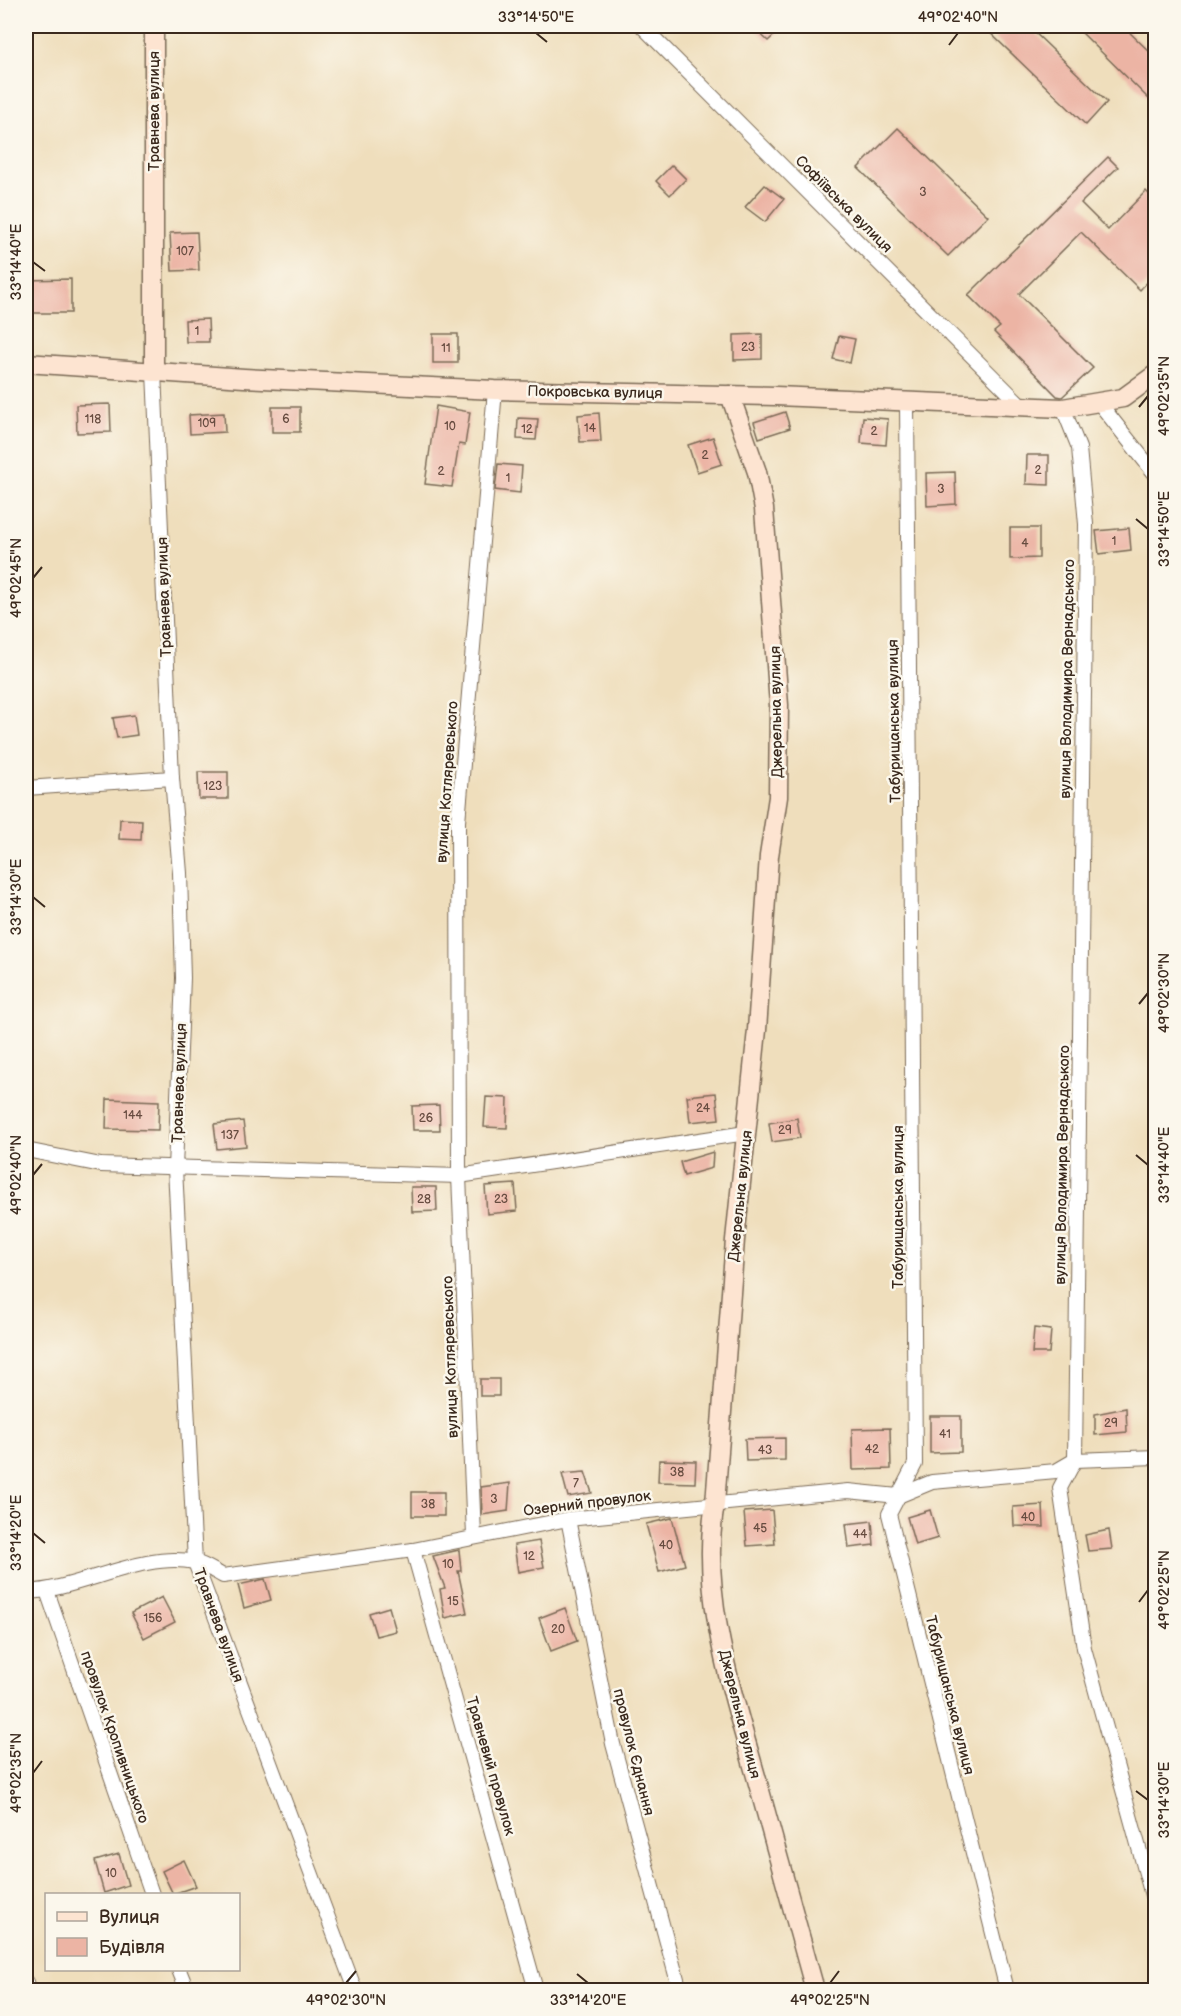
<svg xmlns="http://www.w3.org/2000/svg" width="1181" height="2016" font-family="'Balsamiq Sans',sans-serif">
<rect width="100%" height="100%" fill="#fbf7ec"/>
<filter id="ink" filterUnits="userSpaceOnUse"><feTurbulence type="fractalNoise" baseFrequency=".0167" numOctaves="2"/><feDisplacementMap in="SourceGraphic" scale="12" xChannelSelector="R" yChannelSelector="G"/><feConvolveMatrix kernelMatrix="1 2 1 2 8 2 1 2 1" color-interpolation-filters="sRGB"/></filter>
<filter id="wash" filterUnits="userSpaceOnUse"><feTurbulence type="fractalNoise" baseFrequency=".008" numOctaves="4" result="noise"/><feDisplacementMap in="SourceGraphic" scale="24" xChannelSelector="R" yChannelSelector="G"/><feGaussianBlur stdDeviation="1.35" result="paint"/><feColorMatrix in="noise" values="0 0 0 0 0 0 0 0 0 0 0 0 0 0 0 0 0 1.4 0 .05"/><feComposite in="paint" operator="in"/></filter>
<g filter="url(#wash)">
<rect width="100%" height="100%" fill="#efdebc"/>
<g id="blocks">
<g fill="#ecb4a4">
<path d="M752,26H784L768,41Z"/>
<path d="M983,26H1028L1107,102L1086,125Z"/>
<path d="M1075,26H1123L1155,57V105Z"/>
<path d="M898,128L988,216L948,256L858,168Z"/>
<path d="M1108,157L1118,167L1081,203L1108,230L1146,191L1155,200V274L1140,290L1081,232L1019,294L1093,368L1062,397L1057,396L994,332L1000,327L968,295Z"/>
<path d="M672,165L686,179L670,195L656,181Z"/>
<path d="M765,185L784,199L765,222L745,207Z"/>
<path d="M197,232L199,270L172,271L170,233Z"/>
<path d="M71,279V313H26V280Z"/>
<path d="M208,319L209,342H186L185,320Z"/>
<rect x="433" y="334" width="25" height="29"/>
<path d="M762,334V359L734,360V335Z"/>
<path d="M839,336L855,339L850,363L833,359Z"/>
<path d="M110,404L111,432L77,433L76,405Z"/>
<path d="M436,406L470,412L465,445L459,444L452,487L425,484Z"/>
<rect x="272" y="407" width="28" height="25"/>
<path d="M785,412L790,428L759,438L754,422Z"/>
<path d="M224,413L225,432L190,434L189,415Z"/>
<path d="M599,413L601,441L580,442L578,415Z"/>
<path d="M863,417L888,419L886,445L861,443Z"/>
<path d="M518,418L538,419L536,440L517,439Z"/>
<path d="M713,437L722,464L697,472L688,445Z"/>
<path d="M1027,455H1049V485L1026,484Z"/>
<path d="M498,464L522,466L520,493L495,490Z"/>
<path d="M955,472L956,504L927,506L926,473Z"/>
<path d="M1010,528H1039V558L1010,559Z"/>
<path d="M1129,528L1131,550L1099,554L1096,531Z"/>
<path d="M134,715L137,735L117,738L113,718Z"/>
<path d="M198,772H228V799H199Z"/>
<path d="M120,819L142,820L141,840L119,839Z"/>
<path d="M716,1093L719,1119L690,1122L687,1096Z"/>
<path d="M486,1097L508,1098L507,1128L484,1127Z"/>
<path d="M107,1099L159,1101L158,1130L106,1129Z"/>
<path d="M439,1105L440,1130H413L412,1106Z"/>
<path d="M797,1118L800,1138L772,1142L769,1123Z"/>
<path d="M243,1121L246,1146L217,1149L214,1124Z"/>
<path d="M713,1152L712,1168L684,1176L680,1162Z"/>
<path d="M515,1184L517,1211L487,1214L485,1186Z"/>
<path d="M411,1187H436L437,1211L412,1212Z"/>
<path d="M1034,1328L1051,1330L1049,1353H1032Z"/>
<rect x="480" y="1379" width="19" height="17"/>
<path d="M1126,1408L1127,1432L1095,1435V1414Z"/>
<path d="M930,1416H961V1452L930,1453Z"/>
<path d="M890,1428L891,1469L853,1470L852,1429Z"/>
<path d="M785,1438V1460L746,1461L745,1439Z"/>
<path d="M659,1460L696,1461L695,1483L658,1482Z"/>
<path d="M585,1472L592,1493L568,1497L562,1474Z"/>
<path d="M510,1483L508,1511L482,1515L481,1487Z"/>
<rect x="412" y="1492" width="32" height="24"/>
<path d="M1043,1505L1044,1527L1014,1526L1013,1507Z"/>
<path d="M772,1510L775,1544L747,1546L744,1512Z"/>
<path d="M930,1510L938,1538L915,1545L907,1517Z"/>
<path d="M672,1518L685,1565L659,1572L646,1524Z"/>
<path d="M872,1521L874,1545L849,1548L846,1524Z"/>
<path d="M1109,1530L1112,1549L1088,1551L1085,1535Z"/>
<path d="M539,1541L544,1567L518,1572L514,1545Z"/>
<path d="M459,1550L461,1571H458L467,1613L445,1618L440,1589L445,1588L433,1556Z"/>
<path d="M265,1579L271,1600L244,1608L238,1585Z"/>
<path d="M162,1597L175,1622L144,1638L131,1613Z"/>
<path d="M389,1607L396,1631L376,1636L369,1613Z"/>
<path d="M565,1608L577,1641L551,1651L539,1618Z"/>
<path d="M119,1854L128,1885L104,1893L95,1861Z"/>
<path d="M184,1860L196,1886L173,1894L162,1871Z"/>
</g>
</g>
</g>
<g filter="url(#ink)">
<use href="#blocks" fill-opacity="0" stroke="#7a6955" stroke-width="1.5"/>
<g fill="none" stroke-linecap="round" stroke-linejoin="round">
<g stroke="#7a6955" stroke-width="16">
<g id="street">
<path d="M642,26L1023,407"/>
<path d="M154,372L172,778L180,873L183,978L175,1168L195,1562L355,1990"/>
<path d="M907,402L915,1464L889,1514L1007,1990"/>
<path d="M1100,404L1156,475"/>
<path d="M1063,408L1079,448L1086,524L1075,1460L1060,1488L1084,1648L1156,1910"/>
<path d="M26,788L172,778"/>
<path d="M26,1150L101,1165L459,1176L746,1133"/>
<path d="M568,1519L613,1744L680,1990"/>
<path d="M474,1536L459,1176L458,822L495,390"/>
<path d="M413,1550L536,1990"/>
<path d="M47,1591L152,1894"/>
<path d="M26,1592C79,1590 143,1551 194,1562C204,1564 214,1571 223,1576L413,1550L568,1519L848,1491L898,1496L932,1482L1056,1471L1075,1460L1156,1457"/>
<path d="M179,1970L187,1990"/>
<path d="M26,1982L28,1990"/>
</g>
</g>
<g stroke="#7a6955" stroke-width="21">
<g id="secondary">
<path d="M26,363L244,378L495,390L776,396L1063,408L1123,398L1156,374"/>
<path d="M154,372V26"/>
<path d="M730,395L757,472L764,509L779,705L778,797L769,856L757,1030L735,1240L715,1504C699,1594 733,1694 757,1780C776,1850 796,1920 815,1990"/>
</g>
</g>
<use href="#street" stroke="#fff" stroke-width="14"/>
<use href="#secondary" stroke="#fde4d1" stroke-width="18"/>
</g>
</g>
<path fill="none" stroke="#3b2a1e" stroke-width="2" d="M536,33L547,42M949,45L958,33M33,262L45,271M1139,407L1148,396M1136,519L1148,529M33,578L42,567M33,897L45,907M1139,1004L1148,993M1136,1155L1148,1165M33,1175L42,1164M33,1533L45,1543M1139,1602L1148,1590M33,1773L42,1761M1136,1791L1148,1800M577,1974L588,1983M346,1983L356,1971M830,1983L839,1971"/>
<g text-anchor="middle" stroke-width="5" stroke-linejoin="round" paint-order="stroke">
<g font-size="12" fill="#674c40">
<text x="923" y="196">3</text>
<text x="185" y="255">107</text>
<text x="197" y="335">1</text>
<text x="748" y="351">23</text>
<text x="446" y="352">11</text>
<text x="93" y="423">118</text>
<text x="286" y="423">6</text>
<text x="207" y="427">109</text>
<text x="450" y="430">10</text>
<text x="590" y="432">14</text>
<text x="527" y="433">12</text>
<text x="874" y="435">2</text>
<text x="705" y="459">2</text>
<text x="1038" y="474">2</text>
<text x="441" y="475">2</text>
<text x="508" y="482">1</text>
<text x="941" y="493">3</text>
<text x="1114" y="545">1</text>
<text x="1025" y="547">4</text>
<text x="213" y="790">123</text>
<text x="703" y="1112">24</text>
<text x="133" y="1119">144</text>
<text x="426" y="1122">26</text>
<text x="785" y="1134">29</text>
<text x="230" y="1139">137</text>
<text x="424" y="1203">28</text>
<text x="501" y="1203">23</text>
<text x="1111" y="1427">29</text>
<text x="945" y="1438">41</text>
<text x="872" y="1453">42</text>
<text x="765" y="1454">43</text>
<text x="677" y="1476">38</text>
<text x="576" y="1487">7</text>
<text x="494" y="1503">3</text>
<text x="428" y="1508">38</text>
<text x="1028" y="1521">40</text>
<text x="760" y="1532">45</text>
<text x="860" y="1538">44</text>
<text x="666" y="1549">40</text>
<text x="529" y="1560">12</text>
<text x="448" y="1568">10</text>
<text x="453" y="1605">15</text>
<text x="153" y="1622">156</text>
<text x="558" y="1633">20</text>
<text x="111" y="1877">10</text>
</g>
<g font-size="15" fill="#3b2a1e" stroke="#fbf7ec">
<text transform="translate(154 111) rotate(-90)" y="5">Травнева вулиця</text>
<text transform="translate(844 204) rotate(45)" y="5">Софіївська вулиця</text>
<text transform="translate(595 392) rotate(1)" y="5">Покровська вулиця</text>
<text transform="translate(164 597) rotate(-92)" y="5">Травнева вулиця</text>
<text transform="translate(1067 679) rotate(-89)" y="5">вулиця Володимира Вернадського</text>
<text transform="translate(776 712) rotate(-91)" y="5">Джерельна вулиця</text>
<text transform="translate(894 721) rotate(-91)" y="5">Табурищанська вулиця</text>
<text transform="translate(447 782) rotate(-86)" y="5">вулиця Котляревського</text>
<text transform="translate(179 1083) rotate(-88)" y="5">Травнева вулиця</text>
<text transform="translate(1062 1165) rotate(-89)" y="5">вулиця Володимира Вернадського</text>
<text transform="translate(740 1196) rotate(-84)" y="5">Джерельна вулиця</text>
<text transform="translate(898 1207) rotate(-90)" y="5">Табурищанська вулиця</text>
<text transform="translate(450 1357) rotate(-92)" y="5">вулиця Котляревського</text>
<text transform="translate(587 1503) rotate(-7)" y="5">Озерний провулок</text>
<text transform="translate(219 1625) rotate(70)" y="5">Травнева вулиця</text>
<text transform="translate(950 1695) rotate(76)" y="5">Табурищанська вулиця</text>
<text transform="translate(740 1714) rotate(76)" y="5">Джерельна вулиця</text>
<text transform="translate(115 1737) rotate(71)" y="5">провулок Кропивницького</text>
<text transform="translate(634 1752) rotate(76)" y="5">провулок Єднання</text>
<text transform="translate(491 1766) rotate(74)" y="5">Травневий провулок</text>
</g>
</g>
<rect width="1181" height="2016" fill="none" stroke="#fbf7ec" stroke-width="66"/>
<rect x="45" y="1893" width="195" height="78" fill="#fbf7ec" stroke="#aea59a" stroke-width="1.5"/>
<rect x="57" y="1912" width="30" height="9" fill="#fde4d1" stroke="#aea59a" stroke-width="1.5"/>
<text x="99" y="1923" font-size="18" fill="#3b2a1e">Вулиця</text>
<rect x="57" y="1938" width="30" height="18" fill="#ecb4a4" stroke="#aea59a" stroke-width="1.5"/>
<text x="99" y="1953" font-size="18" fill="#3b2a1e">Будівля</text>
<rect x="33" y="33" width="1115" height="1950" fill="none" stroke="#3b2a1e" stroke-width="2"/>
<g font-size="15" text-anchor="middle" fill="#3b2a1e">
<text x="536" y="22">33°14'50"E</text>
<text x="958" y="22">49°02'40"N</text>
<text transform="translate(16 262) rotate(-90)" y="5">33°14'40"E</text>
<text transform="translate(1164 396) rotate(-90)" y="5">49°02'35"N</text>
<text transform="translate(1164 529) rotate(-90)" y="5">33°14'50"E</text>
<text transform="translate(16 578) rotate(-90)" y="5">49°02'45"N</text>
<text transform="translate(16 897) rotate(-90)" y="5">33°14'30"E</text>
<text transform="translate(1164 993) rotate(-90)" y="5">49°02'30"N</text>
<text transform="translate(1164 1165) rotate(-90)" y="5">33°14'40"E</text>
<text transform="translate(16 1175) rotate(-90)" y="5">49°02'40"N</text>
<text transform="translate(16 1533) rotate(-90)" y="5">33°14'20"E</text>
<text transform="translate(1164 1590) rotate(-90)" y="5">49°02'25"N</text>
<text transform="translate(16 1773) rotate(-90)" y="5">49°02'35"N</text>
<text transform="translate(1164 1800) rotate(-90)" y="5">33°14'30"E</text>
<text x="346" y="2005">49°02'30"N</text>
<text x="588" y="2005">33°14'20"E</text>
<text x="830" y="2005">49°02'25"N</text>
</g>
</svg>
